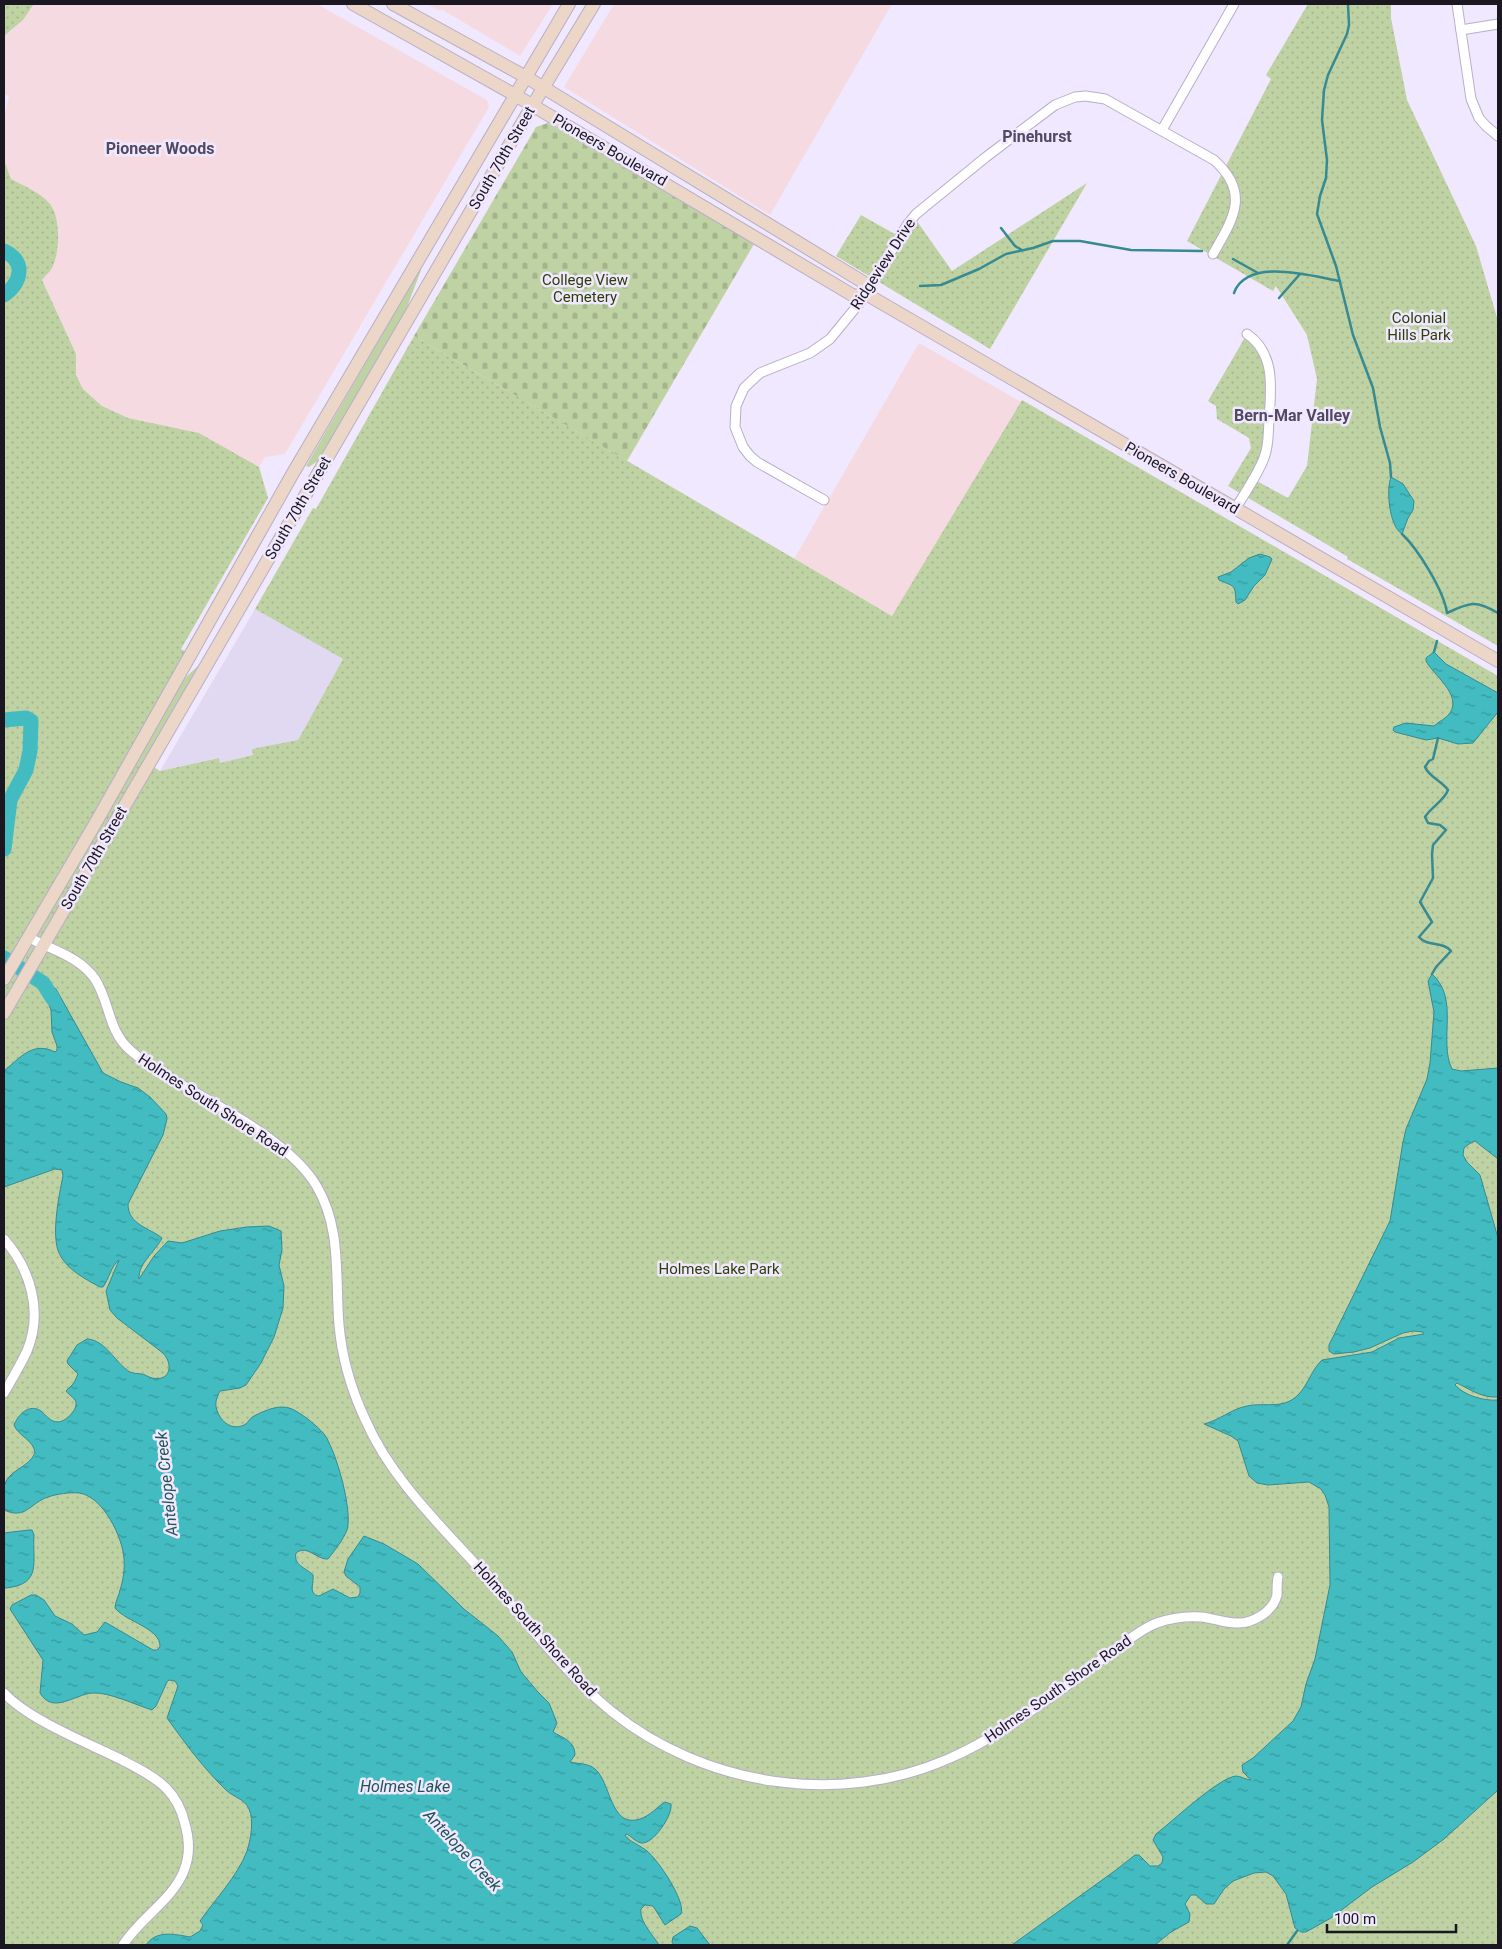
<svg xmlns="http://www.w3.org/2000/svg" width="1502" height="1949" font-family="Roboto,sans-serif">
<defs>
<pattern id="cemetery-stones" width="16" height="16" patternUnits="userSpaceOnUse" patternTransform="scale(1.25)"><rect width="16" height="16" fill="#bfd2a3"/><path d="M2 7V4a2 2 0 0 1 4 0v3zM10 15v-3a2 2 0 0 1 4 0v3z" fill="#a4b48c"/></pattern>
<pattern id="park-dots" width="8" height="8" patternUnits="userSpaceOnUse" patternTransform="scale(1.25)"><rect width="8" height="8" fill="#bfd2a3"/><path d="M2 2h.1M6 6h.1" fill="none" stroke="#a4b48c" stroke-width="1.8" stroke-linecap="round"/></pattern>
<pattern id="water-ripples" width="26" height="14" patternUnits="userSpaceOnUse" patternTransform="scale(1.25)"><rect width="26" height="14" fill="#42bcc1"/><path d="M2 4q2-2 4 0t4 0M15 11q2-2 4 0t4 0" fill="none" stroke="#36989c"/></pattern>
</defs>
<rect width="100%" height="100%" fill="#f0e8fe"/>
<g fill="#f5dbe1">
<path d="M34,4H317L487,100L489,107L285,454L265,457L259,467L199,433L128,418L102,406L83,389L76,375V354L42,280L52,268L57,250L58,224L50,204L33,190L10,179L4,160V117L9,96L4,94V36L11,31L32,8Z"/>
<path d="M427,4H553L520,56L441,9L440,11Z"/>
<path d="M614,4H892L770,215L564,87Z"/>
<path d="M919,343L1021,402L893,616L794,559Z"/>
</g>
<path fill="#e1d8f2" d="M255,609L343,659L298,740L253,749L254,755L220,763L218,758L160,771Z"/>
<g fill="#bfd2a3">
<path d="M420,269L421,270L406,310L319,460L309,467L306,466Z"/>
<path d="M198,666L200,667L90,856L92,841L175,694L186,677Z"/>
</g>
<path fill="url(#cemetery-stones)" d="M548,123L754,244L627,461L414,336L536,127Z"/>
<g fill="url(#park-dots)">
<path d="M4,4H34L23,20L4,36Z"/>
<path d="M1308,4H1391V18L1407,100L1476,246L1498,321V646L1347,559L1348,557L1228,486L1251,448L1249,438L1217,419L1216,406L1208,401L1247,334L1266,357L1268,442L1253,479L1288,498L1307,466L1317,379L1307,335L1276,286L1273,291L1187,241L1271,79L1266,75Z"/>
<path d="M4,160L11,179C24,186 40,192 50,204C61,218 60,252 52,268C50,272 45,276 42,280L76,354V375L83,389L102,406L128,418L199,433L259,467L268,498L181,649L190,654L134,755L160,771L219,758L220,763L253,755L252,749L298,740L343,659L255,609L313,508L316,509L414,336L892,616L1022,400L1498,676V1945H4Z"/>
<path d="M1087,183L990,349L836,256L861,215L900,237L914,217L952,271Z"/>
</g>
<g fill="url(#water-ripples)" stroke="#368a91">
<path d="M1391,477L1403,484L1414,501L1413,510L1408,518L1402,534C1389,526 1386,489 1391,477Z"/>
<path d="M1260,554L1270,557L1272,559L1265,575L1254,586L1245,600L1238,604L1236,602C1235,584 1235,587 1219,580L1218,577L1231,572L1249,558Z"/>
<path d="M1434,652L1446,664L1498,693V712L1473,743L1458,744L1438,738L1426,740L1395,732L1393,730L1394,727L1406,723L1434,726C1439,721 1446,719 1450,713C1462,694 1433,675 1426,661V658Z"/>
<path d="M1432,974C1460,999 1438,1040 1452,1069L1461,1071L1498,1068V1159L1475,1141L1469,1144L1464,1148L1463,1155L1467,1162L1480,1175L1498,1238V1397C1482,1398 1471,1390 1457,1383L1455,1385C1465,1396 1484,1401 1498,1400V1790L1444,1839L1413,1862L1372,1887L1331,1918L1306,1932H1301L1295,1928L1286,1894L1273,1876L1266,1872L1254,1873L1233,1881L1224,1889L1214,1904H1206L1196,1895H1191L1185,1904L1190,1914L1189,1922L1171,1932L1155,1945H1012L1116,1870L1135,1855H1139L1150,1866H1158L1162,1863L1163,1857L1153,1840L1156,1834C1173,1821 1218,1778 1236,1776C1241,1776 1246,1780 1251,1780L1243,1772L1242,1765L1253,1758L1293,1721L1301,1707L1306,1684L1315,1659L1330,1585L1329,1507L1325,1495L1321,1489L1309,1482L1268,1485L1257,1483L1249,1476L1238,1441L1231,1436L1204,1424C1220,1420 1231,1409 1247,1406C1265,1402 1283,1410 1298,1395C1308,1385 1312,1369 1322,1360L1372,1352L1399,1338L1424,1334L1423,1332L1413,1331L1403,1333L1370,1348L1354,1352L1334,1354L1329,1351V1345L1390,1221L1403,1142L1406,1129L1427,1079L1430,1063L1434,1012L1428,981Z"/>
<path d="M43,983H47L56,989L103,1073L121,1082L138,1088L150,1097L166,1114L167,1119L163,1135L128,1204C128,1225 150,1228 162,1238C156,1251 138,1263 139,1279L154,1256L168,1241L182,1243L220,1231L247,1227L269,1226L281,1231L282,1250L279,1265L284,1286L283,1308L274,1337L261,1363L246,1385L240,1388L220,1391C216,1399 214,1404 218,1413C223,1424 234,1431 246,1424C249,1421 250,1418 254,1416C266,1410 281,1403 294,1410C305,1416 316,1425 324,1434C336,1450 353,1511 347,1530C343,1540 335,1550 328,1559C317,1560 307,1544 296,1553C293,1565 306,1568 313,1575C314,1584 308,1594 319,1596L333,1589L350,1598L358,1597L360,1593V1587L346,1576L344,1572L348,1559L364,1536L384,1544L418,1564L464,1609L498,1636L512,1652L521,1672L538,1692L549,1703L557,1723L553,1732C563,1738 575,1741 575,1755L570,1762C579,1764 588,1763 595,1769C611,1782 610,1829 640,1819C650,1816 657,1807 665,1802L671,1804C673,1815 653,1845 641,1843C636,1842 632,1837 627,1834L625,1835L627,1838C633,1843 641,1846 647,1851C658,1860 686,1901 681,1914L665,1925L653,1906L645,1905L641,1909C639,1921 653,1935 659,1945H146C156,1930 174,1934 190,1937L200,1931L203,1925L200,1921C216,1898 237,1877 247,1851C251,1839 254,1820 249,1809C245,1799 233,1797 226,1790C204,1769 185,1743 167,1718L178,1686L175,1681L169,1680L167,1682L156,1706L152,1710C136,1705 109,1692 93,1693C75,1694 53,1715 40,1693L43,1660L10,1609L12,1605L31,1595H36L44,1600L55,1616L72,1624L84,1635L97,1632L105,1622L153,1650H157L160,1647C161,1628 126,1622 115,1608C115,1602 119,1596 120,1590C123,1581 125,1569 124,1559C123,1538 103,1496 79,1493C71,1492 56,1494 48,1497C30,1503 26,1520 4,1510C4,1503 2,1494 4,1487C7,1470 29,1468 35,1453C34,1440 18,1436 14,1425C18,1415 29,1403 41,1411C46,1415 50,1422 58,1422C66,1422 80,1408 75,1400C72,1396 69,1395 66,1391L74,1383L78,1374L68,1364L67,1361L77,1345L87,1339C106,1340 115,1363 130,1372C134,1374 137,1373 141,1374C145,1374 148,1377 152,1378C170,1382 174,1365 163,1353L117,1318L110,1310L106,1291L119,1260C111,1266 109,1279 103,1287H100C85,1279 66,1269 59,1253C51,1235 59,1195 63,1176L62,1170L55,1169L4,1187V1071C21,1057 33,1041 55,1052L57,1050V1046L52,1032L51,1010L43,989Z"/>
<path d="M29,1530H32L34,1535C32,1561 43,1585 5,1588L4,1586V1533Z"/>
<path d="M690,1926L697,1928L710,1945H674L672,1942L673,1937Z"/>
</g>
<g fill="none" stroke-linecap="round" stroke-linejoin="round">
<g stroke="#368a91" stroke-width="2.5">
<path d="M1348,4L1349,25L1347,34L1328,75L1324,90L1322,120L1327,160L1326,178L1320,196L1317,214L1336,266L1353,335L1373,388L1380,427L1390,463L1391,477"/>
<path d="M1001,228L1015,246L1022,250"/>
<path d="M1233,259L1258,273"/>
<path d="M920,286L941,285L979,269L1006,254L1033,248L1053,241H1080L1131,250L1202,251"/>
<path d="M1234,293C1247,257 1311,276 1340,281"/>
<path d="M1279,298L1300,274"/>
<path d="M1402,534C1418,549 1444,591 1447,613C1470,602 1476,600 1498,613"/>
<path d="M1434,652L1437,641"/>
<path d="M1432,974L1436,967L1451,951C1443,941 1427,947 1419,937L1432,922L1420,902L1433,878L1432,854L1433,845L1446,830L1440,825L1428,823L1425,817C1431,807 1444,801 1448,790C1442,781 1429,777 1425,767L1429,761L1433,759L1438,738"/>
<path d="M1287,1945L1297,1931"/>
</g>
<g stroke="#42bcc1" stroke-width="15">
<path d="M4,251C26,261 22,282 4,295"/>
<path d="M4,720L26,718L31,721L30,751L26,770L10,800L4,849"/>
<path d="M4,958L43,983L53,999"/>
</g>
<g stroke="#b7aec8" stroke-width="11">
<g id="street">
<path d="M1457,4L1471,99L1479,118L1486,126L1498,136"/>
<path d="M1461,30L1498,24"/>
<path d="M1162,130L1234,4"/>
<path d="M824,500L757,462L750,456L743,447L735,427L736,406L744,388L760,373L810,353L830,339L862,300L907,225L916,214L986,157L1055,105L1075,97L1086,96L1105,99L1214,160C1251,193 1233,219 1213,254"/>
<path d="M1235,509C1245,493 1257,476 1264,458C1269,446 1268,433 1269,420C1271,389 1276,354 1247,334"/>
<path d="M28,937C51,950 79,956 95,979C110,1002 108,1031 130,1050C143,1062 159,1071 174,1080C219,1107 289,1141 316,1185C342,1228 335,1277 339,1325C342,1358 351,1389 365,1419C393,1484 450,1534 496,1587C533,1629 568,1676 611,1711C704,1786 838,1807 948,1759C992,1740 1030,1712 1069,1684C1086,1671 1102,1659 1119,1647C1131,1638 1143,1628 1157,1623C1171,1618 1186,1616 1201,1617C1213,1618 1224,1623 1236,1623C1252,1624 1273,1612 1277,1595C1277,1594 1277,1578 1278,1577"/>
<path d="M4,1239C31,1270 43,1312 27,1351C20,1366 12,1379 4,1393"/>
<path d="M4,1693C29,1720 88,1743 122,1760C137,1768 154,1776 166,1788C176,1798 182,1811 185,1824C190,1841 190,1857 183,1873C170,1902 140,1918 123,1945"/>
</g>
</g>
<g stroke="#b7aec8" stroke-width="14">
<g id="secondary">
<path d="M353,4L515,95L854,296L866,294L1498,661"/>
<path d="M393,4L526,77L863,282L866,294"/>
<path d="M4,979L95,824L293,473L569,4"/>
<path d="M4,1013L525,118L594,4"/>
</g>
</g>
<use href="#street" stroke="#fff" stroke-width="9"/>
<use href="#secondary" stroke="#ebd6c7" stroke-width="12"/>
</g>
<g text-anchor="middle" stroke-width="5" stroke-linejoin="round" paint-order="stroke">
<g font-size="15" fill="#1b1721" stroke="#f0e8fe">
<text transform="translate(610 150) rotate(30)" y="5">Pioneers Boulevard</text>
<text transform="translate(502 158) rotate(-60)" y="5">South 70th Street</text>
<text transform="translate(883 264) rotate(-57)" y="5">Ridgeview Drive</text>
<text transform="translate(1182 478) rotate(30)" y="5">Pioneers Boulevard</text>
<text transform="translate(298 508) rotate(-60)" y="5">South 70th Street</text>
<text transform="translate(94 858) rotate(-60)" y="5">South 70th Street</text>
<text transform="translate(213 1105) rotate(33)" y="5">Holmes South Shore Road</text>
<text transform="translate(535 1629) rotate(48)" y="5">Holmes South Shore Road</text>
<text transform="translate(1058 1689) rotate(-35)" y="5">Holmes South Shore Road</text>
</g>
<g font-size="15" fill="#2e3f06" stroke="#f0e8fe">
<text x="585" y="285">College View<tspan x="585" dy="17">Cemetery</tspan></text>
<text x="1419" y="323">Colonial<tspan x="1419" dy="17">Hills Park</tspan></text>
<text x="719" y="1274">Holmes Lake Park</text>
</g>
<g font-size="16" font-weight="bold" fill="#514960" stroke="#f0e8fe">
<text x="1037" y="142">Pinehurst</text>
<text x="160" y="154">Pioneer Woods</text>
<text x="1292" y="421">Bern-Mar Valley</text>
</g>
<g font-size="16" font-style="italic" fill="#205456" stroke="#f0e8fe">
<text transform="translate(166 1484) rotate(-96)" y="6">Antelope Creek</text>
<text x="405" y="1792">Holmes Lake</text>
<text transform="translate(463 1850) rotate(47)" y="6">Antelope Creek</text>
</g>
</g>
<rect width="1502" height="1949" fill="none" stroke="#1b1721" stroke-width="10"/>
<path d="M1327 1924v8h129v-8" fill="none" stroke="#1b1721" stroke-width="2.5"/>
<text x="1334" y="1924" font-size="15" fill="#1b1721" stroke="#f0e8fe" stroke-width="4" paint-order="stroke">100 m</text>
</svg>
